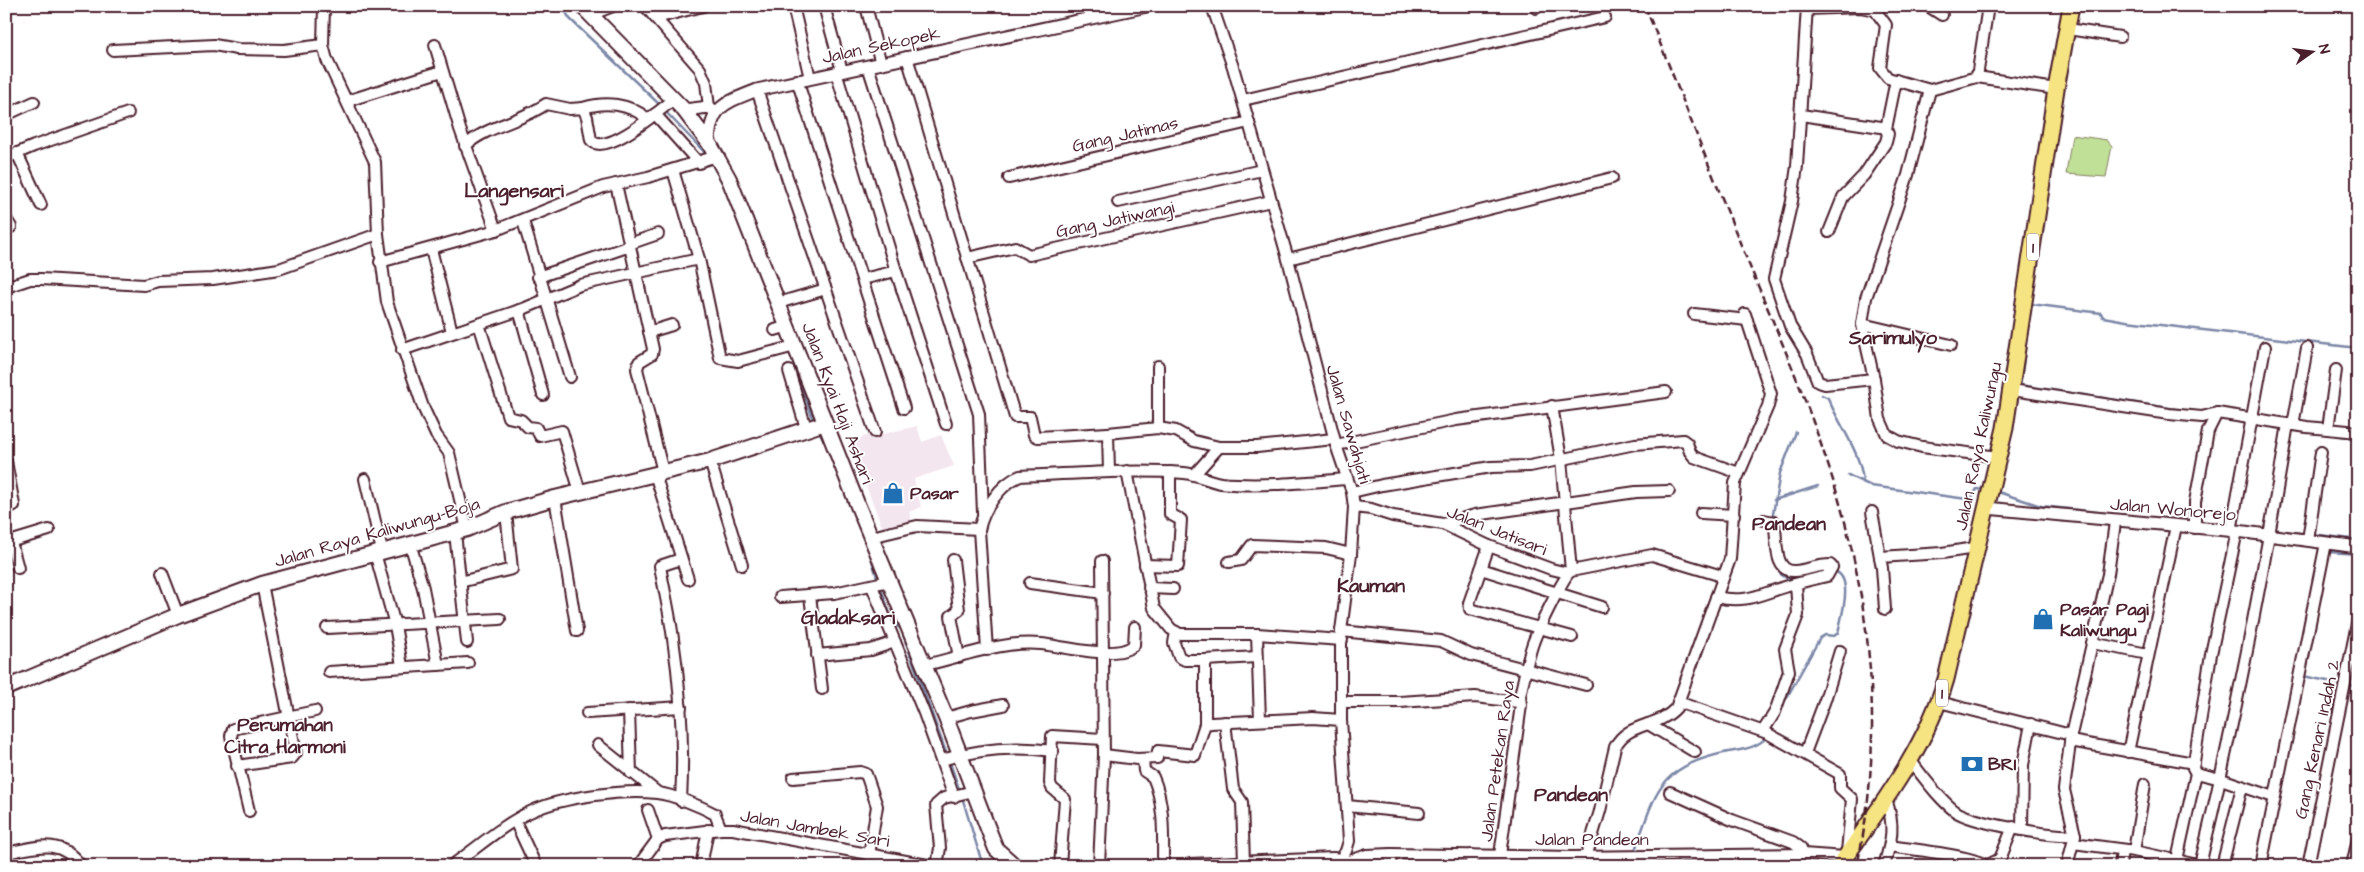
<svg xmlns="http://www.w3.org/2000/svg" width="2364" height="872" font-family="'Architects Daughter',sans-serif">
<rect width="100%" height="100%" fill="#fff"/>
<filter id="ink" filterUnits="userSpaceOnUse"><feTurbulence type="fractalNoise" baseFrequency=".02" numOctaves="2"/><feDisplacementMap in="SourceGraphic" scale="10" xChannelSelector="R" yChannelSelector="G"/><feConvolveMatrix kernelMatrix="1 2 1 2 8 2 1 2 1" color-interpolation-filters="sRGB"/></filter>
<g filter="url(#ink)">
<path fill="#f4e6ef" d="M917,426L922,442L941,435L954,466L914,479L921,507L909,512L912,523L884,532L849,442L881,431L883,434Z"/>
<path fill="#c0df97" stroke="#857f61" d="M2072,135L2107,140L2112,146L2106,177L2066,174Z"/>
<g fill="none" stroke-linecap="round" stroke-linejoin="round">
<g stroke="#7c87a7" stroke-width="2.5">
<path d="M562,6L570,19L661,106"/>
<path d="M664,110L707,155"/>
<path d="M711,162L726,190L747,244"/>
<path d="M2031,306V304L2101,313L2103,317L2126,321L2358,348"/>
<path d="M772,307L779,325"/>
<path d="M781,330L787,346"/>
<path d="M789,351L814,422"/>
<path d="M2020,385L2182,410"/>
<path d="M2020,388L2029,319"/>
<path d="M1822,395L1828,398C1839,425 1861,452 1863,482"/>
<path d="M819,431L829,450"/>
<path d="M2330,434L2358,439"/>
<path d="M1848,475L1871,486L1967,499L1972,497L1977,489L1985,490"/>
<path d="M1998,492L2019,393"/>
<path d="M1998,492L2041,506L2162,519"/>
<path d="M1774,500L1818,486"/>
<path d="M1772,520L1780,473L1796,432"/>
<path d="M2272,530L2307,534"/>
<path d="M2312,534L2358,540"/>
<path d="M1771,542L1773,558L1782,576L1790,578L1817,573"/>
<path d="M869,550L878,581"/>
<path d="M2328,552L2358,554"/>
<path d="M880,586L893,622L901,629L947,755"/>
<path d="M2303,676L2342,684"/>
<path d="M2347,685L2358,687"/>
<path d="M1781,708L1820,638L1825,635L1834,636L1838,633C1841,618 1855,575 1833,571"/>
<path d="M949,760L960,792"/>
<path d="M962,797L983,866"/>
<path d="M1634,853C1656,792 1657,767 1728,752C1741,750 1757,748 1767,737"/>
<path d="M1629,866L1632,859"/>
</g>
<g stroke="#4a1f2b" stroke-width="14">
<g id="minor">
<path d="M324,6L323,45L327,60L375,162L378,234L387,302L423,407L436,435L449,453L467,529"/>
<path d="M645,6L700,69L706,83L709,107"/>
<path d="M793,6L810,78"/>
<path d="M824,6L842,71"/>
<path d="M866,6L881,64"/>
<path d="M1212,6L1233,67L1288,259L1336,445L1352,492L1354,507L1351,554L1341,631V720L1349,841L1346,851L1339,861"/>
<path d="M1536,6V8"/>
<path d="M1807,6L1797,166L1792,201L1774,279L1790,326L1807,354L1818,382L1825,384L1874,379"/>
<path d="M1928,6L1942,15"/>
<path d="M1807,9L1860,7L1875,10L1886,25L1880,68L1888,78L1930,90L1977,77L2056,89"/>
<path d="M590,15L613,6"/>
<path d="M656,18L703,6"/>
<path d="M2068,29L2120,37"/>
<path d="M435,45L460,129L496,230"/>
<path d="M113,50L214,45L237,49L284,50L323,45"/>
<path d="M907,57L1015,417H1030L1034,435L1038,437L1108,433"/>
<path d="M868,66L979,414L983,513"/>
<path d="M836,72L896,271"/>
<path d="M1977,77L1988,6"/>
<path d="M797,80L904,408"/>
<path d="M757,90L875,432"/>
<path d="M1930,90L1908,175L1866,298L1862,324L1864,335L1874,379L1880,419L1887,435L1898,441L1922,447L1998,457"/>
<path d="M1243,100L1605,17"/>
<path d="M347,101L442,71"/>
<path d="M583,108C605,101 629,103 648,119"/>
<path d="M655,114L699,163"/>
<path d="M6,115L34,102"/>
<path d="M1801,115L1881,127L1885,128L1888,134L1886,142L1864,175L1843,197L1829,232"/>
<path d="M1886,129L1896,80"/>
<path d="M465,146C488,125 521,122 546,104L570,109L583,108L587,117L591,140C605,158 660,110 673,100"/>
<path d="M17,153L41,205"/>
<path d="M6,158L34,146L128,113"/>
<path d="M673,170L699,259L720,358L738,361L795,346"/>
<path d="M1009,178L1249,122"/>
<path d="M616,184L653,349L652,354L639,362L637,369L663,472"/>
<path d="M1118,202L1262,170"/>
<path d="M6,219L11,227"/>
<path d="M523,221L570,377"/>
<path d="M629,244L658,234"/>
<path d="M431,249L452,332"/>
<path d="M967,258L1015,247L1029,255L1271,201"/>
<path d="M1288,259L1612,178"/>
<path d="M380,262L496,230L603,187L648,177L717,156"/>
<path d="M538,277L630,246"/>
<path d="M863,279L896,271L946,424"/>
<path d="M6,287L30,279H41L144,285L158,281L213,279L279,269L378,234"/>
<path d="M778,303L826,289"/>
<path d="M519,310L543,395"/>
<path d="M1694,314L1747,320"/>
<path d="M479,324L508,417L521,420L528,427L536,428L540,436L562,431L580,492"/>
<path d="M1862,324L1951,345"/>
<path d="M775,330L788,326"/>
<path d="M649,332L672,325"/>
<path d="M402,350L523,309L580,285L699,259"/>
<path d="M789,371L806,428"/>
<path d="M2012,390L2169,414L2202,417L2217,413L2307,427L2358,432"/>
<path d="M2293,425L2307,348"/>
<path d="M1158,428V366"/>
<path d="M2328,429L2336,370"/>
<path d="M1336,445L1456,420L1666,392"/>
<path d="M6,461L14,505L6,509"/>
<path d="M710,461L742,565"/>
<path d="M1127,471L1154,608L1171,629L1180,634H1257L1342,640"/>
<path d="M1109,472L1108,433L1158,428L1176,431L1194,441L1219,447H1257L1334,439"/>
<path d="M655,474L688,579"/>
<path d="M1194,475L1219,447"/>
<path d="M365,479L382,551"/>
<path d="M1352,492L1382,485L1491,467L1530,466L1635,444L1683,440L1687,443L1690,452L1694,457L1739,473"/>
<path d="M555,498L577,631"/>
<path d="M1354,507L1371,509L1393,516L1443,524L1489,546L1551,569L1568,573"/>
<path d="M1872,512L1882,568L1885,609"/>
<path d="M1701,513L1734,515"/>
<path d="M1443,524L1475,515L1636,492L1669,491"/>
<path d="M2195,528V502L2208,431L2217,413"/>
<path d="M2231,531L2265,347"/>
<path d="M2237,531L2211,654L2193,768L2196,773L2221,779L2274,797"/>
<path d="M455,533L467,642"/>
<path d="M871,537L917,526L979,529"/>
<path d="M2308,540L2321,452"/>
<path d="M11,542L18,568"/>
<path d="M6,543L49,530"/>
<path d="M410,543L423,588L438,665"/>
<path d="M1489,546L1469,603L1470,609L1572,637"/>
<path d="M375,553L395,625L402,666"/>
<path d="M1880,557L1942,553L1975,548"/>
<path d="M681,559L660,566C664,590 670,614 673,639C681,692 684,746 681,801"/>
<path d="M953,560L959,610L951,616L959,657"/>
<path d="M1229,562L1241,560L1252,545L1326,548L1351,554"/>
<path d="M1145,565L1178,566L1181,520L1170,514V472"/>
<path d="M1481,569L1602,607"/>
<path d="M1571,571L1652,555L1722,576"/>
<path d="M162,573L178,615"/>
<path d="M460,582L512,569L506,512"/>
<path d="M1030,583L1103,593"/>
<path d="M872,586L924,713L954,797"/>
<path d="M1149,588L1173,589"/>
<path d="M810,596L822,689"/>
<path d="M780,597L834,593L889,581"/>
<path d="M1716,597C1747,604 1760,594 1788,586C1801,582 1814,579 1827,576L1832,567L1830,565C1818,565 1807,570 1795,571C1772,573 1778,536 1774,522L1764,520"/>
<path d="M327,628L500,619"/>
<path d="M1341,631L1441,641L1471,655L1586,685"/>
<path d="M1176,632L1174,643L1179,657L1185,660H1205"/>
<path d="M1257,634L1260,720"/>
<path d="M2092,643L2148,654"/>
<path d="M987,650L979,530C983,510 1000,484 1020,476C1075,474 1129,469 1184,473C1197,474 1208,481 1221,483C1261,487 1307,482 1347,479"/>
<path d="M817,655L871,650L895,642"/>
<path d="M925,665C961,657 1003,640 1041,644C1062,646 1117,661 1134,645L1135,627"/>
<path d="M329,672L468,663"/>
<path d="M1341,702H1400L1475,697L1519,702"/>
<path d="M1678,702L1767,733L1840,774V788L1852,799L1847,852"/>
<path d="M1939,702L2071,735"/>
<path d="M629,710L631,773"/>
<path d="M587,713L681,707"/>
<path d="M946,718L971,711L1003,705"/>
<path d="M1225,722L1233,789L1242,802L1244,863"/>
<path d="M1205,724V660L1257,657"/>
<path d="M1648,724L1695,752"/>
<path d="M1763,731L1775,712L1789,671L1785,649L1798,615L1796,584"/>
<path d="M2070,741L2194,763"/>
<path d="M598,745L658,793"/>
<path d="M2128,752L2176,526"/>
<path d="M1805,753L1825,700L1840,651"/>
<path d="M1104,755L1137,759L1157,758L1158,751L1195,755L1205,724L1211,723L1313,718L1341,720"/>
<path d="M1143,759L1144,771L1153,777C1165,804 1163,837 1163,866"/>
<path d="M1909,759C1923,776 1937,797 1955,811C1972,823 2053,837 2075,835"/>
<path d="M942,760C977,749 1016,746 1053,751"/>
<path d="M237,766L292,758L296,753L262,584"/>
<path d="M793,778L860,772L866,774L877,806L869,855"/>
<path d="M1670,792L1732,820L1793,842L1801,848L1803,854"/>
<path d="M1347,806L1419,813"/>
<path d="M648,810L658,839"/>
<path d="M249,811L231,736L233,729L315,711"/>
<path d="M515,821L536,866"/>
<path d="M2022,829L2023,765L2031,724"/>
<path d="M2073,843L2134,851L2202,866"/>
<path d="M1890,846C1907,849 1977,856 1986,866"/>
<path d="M2134,851L2145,784"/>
<path d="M6,853C37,847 60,837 81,866"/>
<path d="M1500,855L1521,705L1520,696C1524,679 1527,660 1533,643C1537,632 1564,575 1571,571L1561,459L1552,406"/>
<path d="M1586,857L1600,811L1615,747C1627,722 1658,728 1676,708L1730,559L1735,483L1768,406L1771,394L1745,314"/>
<path d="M2177,860L2196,773"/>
<path d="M1341,864L1367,855L1391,854L1572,857L1803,854L1845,857"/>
<path d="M2200,865C2235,720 2264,572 2288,424"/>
<path d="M451,866C477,848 502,825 530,812C561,797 623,789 657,793C674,795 700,806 715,814L721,829"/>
<path d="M638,866L658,839L665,836L721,829H733L933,866"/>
<path d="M701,866L708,830"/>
<path d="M937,866L940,848L936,805L944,798L974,791"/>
<path d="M997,866L1009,862"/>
<path d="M1060,866L1065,799L1052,788L1050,783L1052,736L1103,739"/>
<path d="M1099,866L1104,755L1102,561"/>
<path d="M1391,866V854"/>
<path d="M1471,866L1472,855"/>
<path d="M1884,866C1892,839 1895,826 1886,799"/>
<path d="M1986,866L2000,859L2013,827"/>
<path d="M2067,866L2075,835L2064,790L2071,735L2108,574L2115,522"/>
<path d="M2120,866L2122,850"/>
<path d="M2222,866L2242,787"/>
<path d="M2261,866L2326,543"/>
<path d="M2308,866L2358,619"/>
<path d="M2352,866L2358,838"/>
</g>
</g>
<g stroke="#4a1f2b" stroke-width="15">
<g id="tertiary">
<path d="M684,110L709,107L716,112"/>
<path d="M709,143C710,106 725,103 757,90L1147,6"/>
<path d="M1986,508L2237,531L2358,547"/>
</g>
</g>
<g stroke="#4a1f2b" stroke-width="18">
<g id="secondary">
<path d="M582,6L684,110L709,143L729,179L858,506L946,718L987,826L996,849L1015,866"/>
<path d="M6,688L178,615L262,584L467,529L506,512L555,498L710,461L825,423"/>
<path d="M1190,866L1333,860L1339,861L1342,866"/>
</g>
</g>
<g stroke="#4a1f2b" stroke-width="19">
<path id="primary" d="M1839,866C1880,807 1926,748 1946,679L2005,428L2056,89L2071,6"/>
</g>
<use href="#minor" stroke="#fff" stroke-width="10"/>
<use href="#tertiary" stroke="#fff" stroke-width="11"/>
<use href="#secondary" stroke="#fff" stroke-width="14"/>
<use href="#primary" stroke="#f6e381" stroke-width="15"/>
<path stroke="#4a1f2b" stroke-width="2.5" stroke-dasharray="8 4" stroke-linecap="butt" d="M1645,6C1680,92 1713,177 1748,262C1775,326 1803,390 1825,456C1870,587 1887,730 1857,866"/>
</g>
</g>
<defs>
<g id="shop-bare" transform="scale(1.725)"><path d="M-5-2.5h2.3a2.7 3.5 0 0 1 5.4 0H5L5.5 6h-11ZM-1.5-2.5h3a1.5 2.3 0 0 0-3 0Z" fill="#1f6fb2" stroke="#fff" stroke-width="2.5" paint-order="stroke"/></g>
<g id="bank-bare" transform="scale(1.725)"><path d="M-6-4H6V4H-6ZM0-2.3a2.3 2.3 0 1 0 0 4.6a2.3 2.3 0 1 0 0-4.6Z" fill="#1f6fb2" stroke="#fff" stroke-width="2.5" paint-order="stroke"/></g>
</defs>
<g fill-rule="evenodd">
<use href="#shop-bare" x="893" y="493"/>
<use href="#shop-bare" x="2043" y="619"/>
<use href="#bank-bare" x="1972" y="764"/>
</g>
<g text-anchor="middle" stroke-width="4" stroke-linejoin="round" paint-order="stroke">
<g fill="#fff" stroke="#80626b" stroke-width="1">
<rect x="2027" y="233.5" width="12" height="27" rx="4"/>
<rect x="1936" y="679.5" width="12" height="27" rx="4"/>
</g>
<g font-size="16" font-weight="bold" fill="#4a1f2b">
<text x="2033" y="253">1</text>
<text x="1942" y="699">1</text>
</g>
<g font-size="18" fill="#4a1f2b" stroke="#fff">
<text transform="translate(881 45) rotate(-12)" y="6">Jalan Sekopek</text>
<text transform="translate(1125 134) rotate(-13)" y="6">Gang Jatimas</text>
<text transform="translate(1115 219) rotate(-12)" y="6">Gang Jatiwangi</text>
<text transform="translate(838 403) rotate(69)" y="6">Jalan Kyai Haji Ashari</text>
<text transform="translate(1349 424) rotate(74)" y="6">Jalan Sawahjati</text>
<text transform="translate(1978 446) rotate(-78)" y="6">Jalan Raya Kaliwungu</text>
<text transform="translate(2173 509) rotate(5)" y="6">Jalan Wonorejo</text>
<text transform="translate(1497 530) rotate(22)" y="6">Jalan Jatisari</text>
<text transform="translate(377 532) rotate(-16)" y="6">Jalan Raya Kaliwungu-Boja</text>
<text transform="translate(2317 739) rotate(-78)" y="6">Gang Kenari Indah 2</text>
<text transform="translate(1497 761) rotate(-82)" y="6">Jalan Petekan Raya</text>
<text transform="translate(815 828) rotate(10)" y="6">Jalan Jambek Sari</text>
<text x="1592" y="845">Jalan Pandean</text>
</g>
<g font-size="18" font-weight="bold" fill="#4a1f2b" stroke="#fff" text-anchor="start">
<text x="910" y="499">Pasar</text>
<text x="2060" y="615">Pasar Pagi<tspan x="2060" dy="21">Kaliwungu</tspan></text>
<text x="1988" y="770">BRI</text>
</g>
<g font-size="19" font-weight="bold" fill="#4a1f2b" stroke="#fff">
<text x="285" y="731">Perumahan<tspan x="285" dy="22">Citra Harmoni</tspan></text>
</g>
<g font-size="20" font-weight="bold" fill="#4a1f2b" stroke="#fff">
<text x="514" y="197">Langensari</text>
<text x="1893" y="344">Sarimulyo</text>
<text x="1789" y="530">Pandean</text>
<text x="1371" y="592">Kauman</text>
<text x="848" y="624">Gladaksari</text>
<text x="1571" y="801">Pandean</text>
</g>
</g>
<rect width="2364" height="872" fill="none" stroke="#fff" stroke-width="25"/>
<rect x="12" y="12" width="2339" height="847" fill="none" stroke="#4a1f2b" stroke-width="2" filter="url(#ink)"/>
<g transform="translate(2312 52) rotate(76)" stroke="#ffffff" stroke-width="4" paint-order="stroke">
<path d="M0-4L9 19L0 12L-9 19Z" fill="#4a1f2b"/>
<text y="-8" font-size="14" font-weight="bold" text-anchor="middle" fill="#4a1f2b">N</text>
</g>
</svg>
